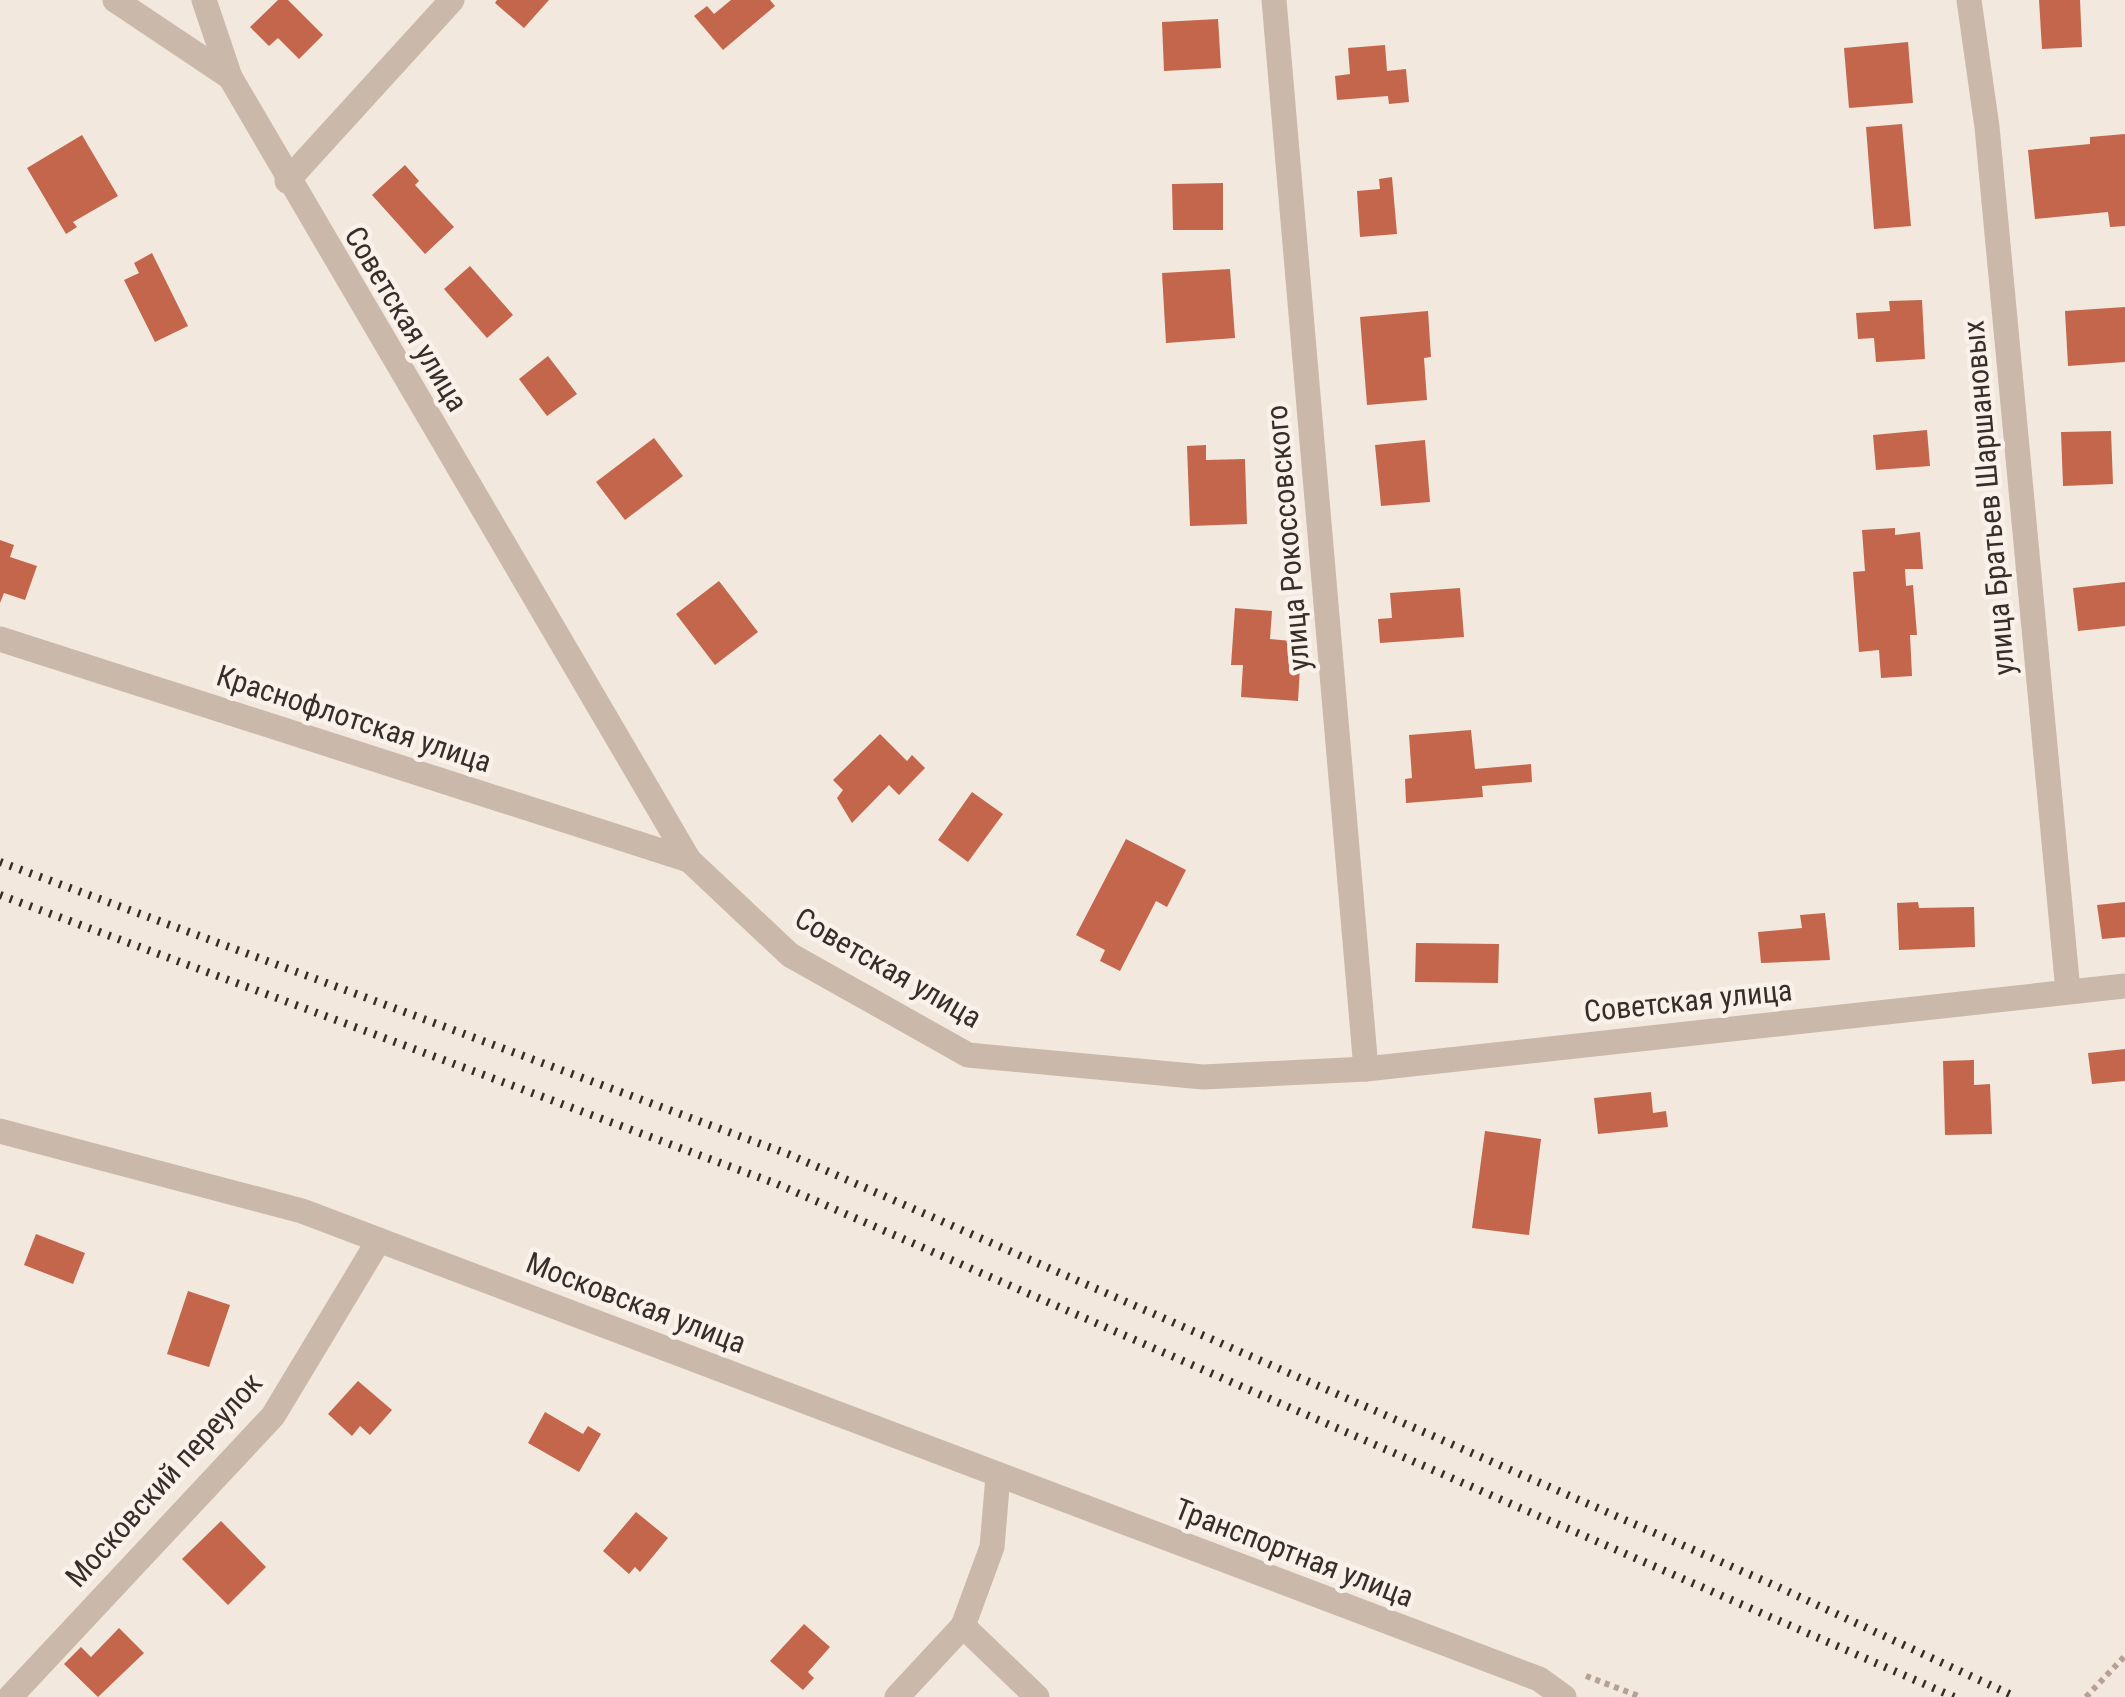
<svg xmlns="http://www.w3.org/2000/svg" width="2125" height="1697" font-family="'Roboto Condensed',sans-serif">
<rect width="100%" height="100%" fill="#f2e8de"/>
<g fill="#c3664b">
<path d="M278,0H288L323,35L299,59L278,38L269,46L250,27Z"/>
<path d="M497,0H549L524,28L495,3Z"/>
<path d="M731,0H770L775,6L723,50L694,16L707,6L714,14Z"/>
<path d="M2039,0H2080L2082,47L2042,49Z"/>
<path d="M1218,19L1221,68L1164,71L1162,22Z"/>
<path d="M1908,42L1913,103L1849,108L1844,48Z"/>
<path d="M1385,45L1387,71L1406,69L1409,102L1389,104L1388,96L1337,100L1335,76L1350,74L1348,48Z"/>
<path d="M1902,124L1911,226L1874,229L1866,127Z"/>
<path d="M2125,134V226L2110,227L2108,212L2035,219L2028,150L2090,144V137Z"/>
<path d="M82,135L118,196L73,222L77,227L66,234L27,168Z"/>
<path d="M405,165L419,181L415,185L454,227L425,254L372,195Z"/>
<path d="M1392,177L1397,234L1360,237L1357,191L1380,189L1379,179Z"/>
<path d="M1223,183V230H1173L1172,184Z"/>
<path d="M152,253L188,326L155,342L124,280L139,273L134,263Z"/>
<path d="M470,266L513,315L487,338L444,289Z"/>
<path d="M1230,269L1235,338L1166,343L1162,273Z"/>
<path d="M1922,300L1925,359L1876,362L1874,338L1858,339L1856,313L1890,311L1889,301Z"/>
<path d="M2125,307V362L2068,366L2065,311Z"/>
<path d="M1428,311L1431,357L1424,358L1427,400L1367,405L1360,317Z"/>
<path d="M548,356L577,394L547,416L519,379Z"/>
<path d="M1927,430L1930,466L1876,470L1873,435Z"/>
<path d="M2111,431L2113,484L2063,486L2061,432Z"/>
<path d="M654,438L683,476L625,520L596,482Z"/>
<path d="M1425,440L1430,502L1381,506L1375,445Z"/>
<path d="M1206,445V460L1245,459L1247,524L1190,526L1187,446Z"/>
<path d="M1895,528V535L1920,532L1923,569H1905L1906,586L1913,585L1917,635H1910L1912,676L1881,678L1879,650L1859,652L1853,572L1865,571L1862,530Z"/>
<path d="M0,540L14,545L10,557L37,566L25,600L4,593L0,603Z"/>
<path d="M719,581L758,632L715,665L676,614Z"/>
<path d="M2125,582V626L2078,631L2073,588Z"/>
<path d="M1460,588L1464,637L1380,643L1378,619L1392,618L1390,593Z"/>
<path d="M1235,608L1272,611L1270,639L1291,641L1289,666L1300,667L1298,701L1241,697L1243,665H1231Z"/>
<path d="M1471,730L1475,769L1531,764L1532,782L1482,786L1483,797L1406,803L1405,779L1412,778L1409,735Z"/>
<path d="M880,734L907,761L912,755L925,768L899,795L889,785L852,823L837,798L843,790L833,780Z"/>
<path d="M972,792L1003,814L968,862L938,840Z"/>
<path d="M1126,839L1186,870L1167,907L1156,901L1120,971L1100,961L1105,950L1076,935Z"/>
<path d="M1918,902L1919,908L1974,907L1975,947L1899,950L1897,903Z"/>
<path d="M2125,902V937L2102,939L2097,905Z"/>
<path d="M1825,913L1830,960L1761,963L1758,932L1802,928L1800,915Z"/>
<path d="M1416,943L1499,944L1498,983L1415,982Z"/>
<path d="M2125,1049V1081L2092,1084L2088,1053Z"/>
<path d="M1974,1060V1085L1990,1084L1992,1134L1945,1135L1943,1061Z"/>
<path d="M1651,1092L1653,1113L1666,1111L1668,1127L1598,1134L1594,1098Z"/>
<path d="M1485,1131L1541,1139L1529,1235L1472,1228Z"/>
<path d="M36,1234L85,1253L73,1284L24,1265Z"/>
<path d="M188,1291L230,1305L209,1367L167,1354Z"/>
<path d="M358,1381L392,1410L370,1435L360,1426L352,1436L328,1414Z"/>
<path d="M545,1412L583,1434L588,1426L601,1434L579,1472L528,1443Z"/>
<path d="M636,1512L668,1538L640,1572L635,1567L629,1574L603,1551Z"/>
<path d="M221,1521L266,1567L228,1605L182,1559Z"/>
<path d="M804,1624L830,1647L808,1672L814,1678L803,1690L770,1661Z"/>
<path d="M119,1628L144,1653L98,1697L64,1664L81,1647L91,1657Z"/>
</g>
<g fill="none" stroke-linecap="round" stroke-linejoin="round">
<g stroke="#b6a294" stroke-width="6" stroke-dasharray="5 5" stroke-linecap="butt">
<path d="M1586,1676L1641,1697"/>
<path d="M2086,1697L2125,1656"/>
</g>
<g stroke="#cab8aa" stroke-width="25">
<path d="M115,0L230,77L689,860L790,955L968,1055L1203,1077L1366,1069L2125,986"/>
<path d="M204,0L230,77"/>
<path d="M1274,0L1366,1069"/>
<path d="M1969,0L1987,127L2068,991"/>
<path d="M287,181L452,0"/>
<path d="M0,639L689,860"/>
<path d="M0,1131L302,1211L1539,1679L1564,1697"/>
<path d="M998,1476L992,1547L963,1626L1037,1697"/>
<path d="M10,1697L273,1416L379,1240"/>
<path d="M897,1697L963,1626"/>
</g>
<g stroke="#382e29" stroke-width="8" stroke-dasharray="2.5 8" stroke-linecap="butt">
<path d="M0,862L788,1154L1776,1586L2016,1697"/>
<path d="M0,895L777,1184L1954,1697"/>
</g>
</g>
<g text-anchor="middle" stroke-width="9" stroke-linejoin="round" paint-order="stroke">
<g font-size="30" fill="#382e29" stroke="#faf2ea">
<text transform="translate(406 319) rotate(59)" y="10">Советская улица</text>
<text transform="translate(1989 498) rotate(-95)" y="10">улица Братьев Шаршановых</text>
<text transform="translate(1288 538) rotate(-95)" y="10">улица Рокоссовского</text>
<text transform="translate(354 719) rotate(18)" y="10">Краснофлотская улица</text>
<text transform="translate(888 968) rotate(30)" y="10">Советская улица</text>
<text transform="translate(1688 1001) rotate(-6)" y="10">Советская улица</text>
<text transform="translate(636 1303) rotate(21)" y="10">Московская улица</text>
<text transform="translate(164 1480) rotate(-48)" y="10">Московский переулок</text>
<text transform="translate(1294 1553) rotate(21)" y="10">Транспортная улица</text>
</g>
</g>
</svg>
